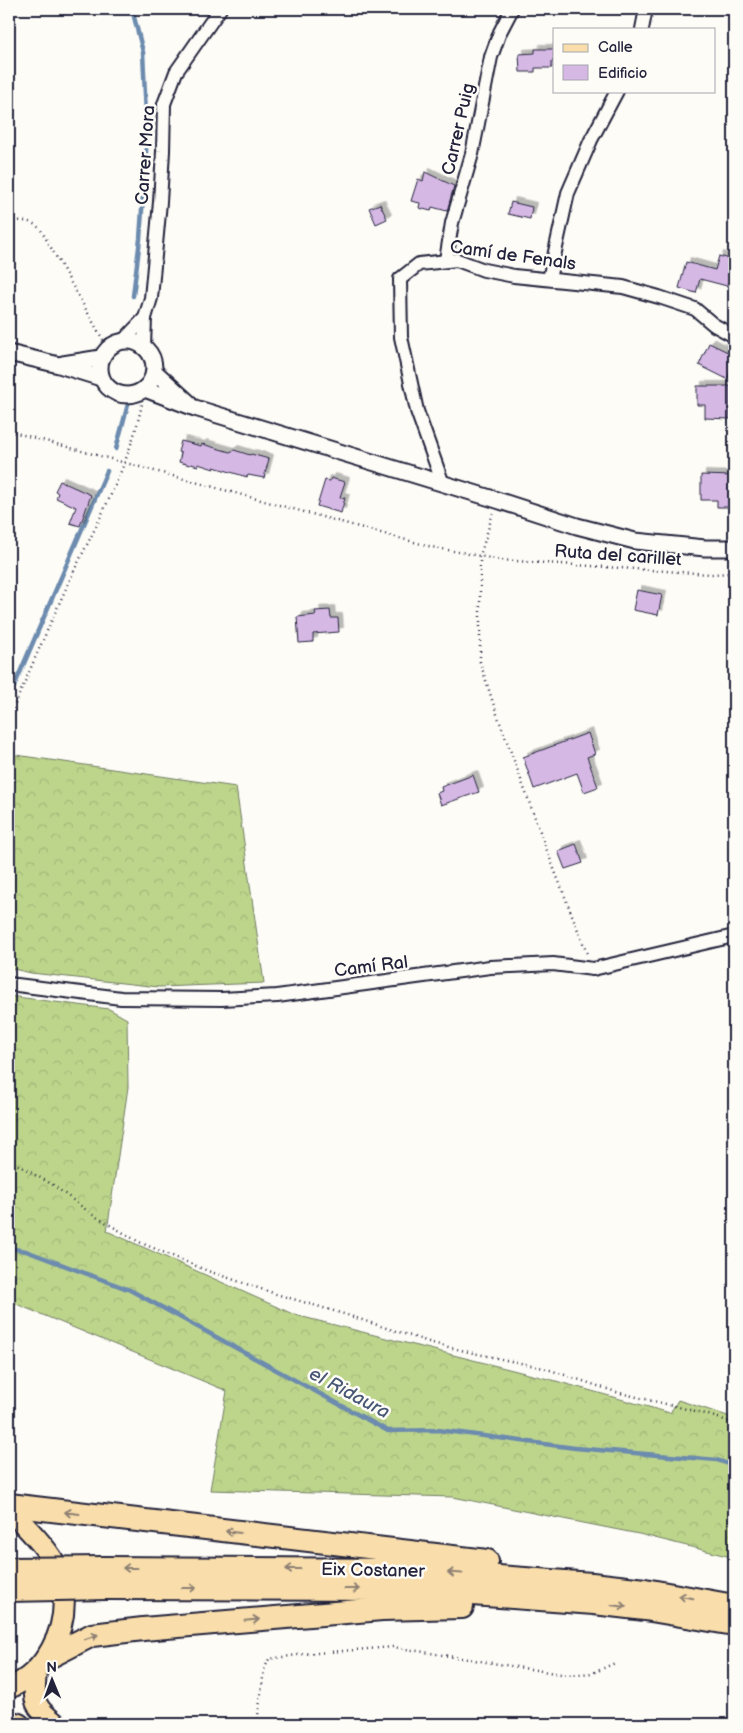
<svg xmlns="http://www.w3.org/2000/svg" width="743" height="1733" font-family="'Balsamiq Sans',sans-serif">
<defs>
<pattern id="forest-crowns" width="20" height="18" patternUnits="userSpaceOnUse" patternTransform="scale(1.25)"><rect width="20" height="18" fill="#bdd58b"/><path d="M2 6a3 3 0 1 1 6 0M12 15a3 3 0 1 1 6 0" fill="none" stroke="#a2b779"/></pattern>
<filter id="shadow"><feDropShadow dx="4.5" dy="-4.5" stdDeviation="0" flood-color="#0004"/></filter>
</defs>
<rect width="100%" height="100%" fill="#fdfcf7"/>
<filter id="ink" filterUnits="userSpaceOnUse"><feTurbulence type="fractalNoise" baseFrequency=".02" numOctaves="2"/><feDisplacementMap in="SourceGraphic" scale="10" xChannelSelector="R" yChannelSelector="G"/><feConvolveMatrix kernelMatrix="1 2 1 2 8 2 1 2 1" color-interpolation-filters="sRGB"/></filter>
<g filter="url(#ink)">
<g fill="url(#forest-crowns)" stroke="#707c63">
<path d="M9,754L236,787L264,983L159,987L31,973L9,968Z"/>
<path d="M9,996L109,1009L127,1019L128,1087L107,1231L295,1315L556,1381L670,1413L678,1400L734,1418V1545L731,1557L639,1534L453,1497L210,1490L227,1391L9,1301Z"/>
</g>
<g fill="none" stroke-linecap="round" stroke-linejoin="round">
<g stroke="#6c8bae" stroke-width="4.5">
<path d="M132,9L143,52L147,137L140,239L133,296"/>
<path d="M116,449L128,404"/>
<path d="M9,698L107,471"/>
<path d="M9,1248L26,1251L130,1290L388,1431L438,1430L575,1448L717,1460L734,1466"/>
</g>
</g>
<g fill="#d6b8e5" stroke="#22223b" filter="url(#shadow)">
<path d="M535,49H554V61H552V68H535V72H520L519,54L535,53Z"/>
<path d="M425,172L454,186L447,211L432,207L431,211L419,208L420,203L411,201L418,179L423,181Z"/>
<path d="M511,202L532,207L530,219L508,214Z"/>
<path d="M380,204L387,219L376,224L369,208Z"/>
<path d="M719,256L734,260L727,286L700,279L696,293L679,288L686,262L715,270Z"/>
<path d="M709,343L734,355V365L727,379L699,365Z"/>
<path d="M697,386H730V419L705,418V405H697Z"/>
<path d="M181,441L201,446L202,444L230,452L234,450L250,455L251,454L269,459L264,478L248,475L247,477L214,467V469L198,464V466L191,464L190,465L179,462L181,453L178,452Z"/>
<path d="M701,475L734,476V507H717V500H701Z"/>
<path d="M331,478L345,482L340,497L345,498L341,513L317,506L325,480L330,481Z"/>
<path d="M60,481L91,495L80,526L70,523L76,507L56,498L58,493L55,491Z"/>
<path d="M637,590L662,595L658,615L633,610Z"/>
<path d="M330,610L331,618H338L339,632L313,634V642L299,643L297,617L316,615L315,611Z"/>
<path d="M588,733L595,754L587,757L598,787L584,792L577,773L534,789L523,757Z"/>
<path d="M473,775L479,792L441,805L437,793L442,791L441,787Z"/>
<path d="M576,844L583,863L565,869L558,851Z"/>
</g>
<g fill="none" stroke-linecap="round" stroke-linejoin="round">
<g stroke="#22223b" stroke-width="16">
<g id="minor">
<path d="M642,29L646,9"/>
<path d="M446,260L452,223L472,154L491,57L500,32L512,9"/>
<path d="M549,279L568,193L591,140L617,91"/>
<path d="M123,341L145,318"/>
<path d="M144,347L145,318L151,298L160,202L163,151L164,104L176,72L220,9"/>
<path d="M443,484L417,411L401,337L400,279L419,264L457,260L484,270L514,276L623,287L659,297L695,309L714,325L734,336"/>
<path d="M9,984L121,998L222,999L277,996L490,967L553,964L593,969L734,936"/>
</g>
</g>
<g stroke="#22223b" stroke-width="19">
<g id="tertiary">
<circle cx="127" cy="368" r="27"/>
<path d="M9,353L59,365L101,378"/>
<path d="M63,364L101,358"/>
<path d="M154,371L188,402"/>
<path d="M145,389L195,408L497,500L577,526L635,541L705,548H734"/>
</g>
</g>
<g stroke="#22223b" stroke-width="24">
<g id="primary">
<path d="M9,1509C27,1528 48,1548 60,1572C62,1577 62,1585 63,1591C68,1630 46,1673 9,1688"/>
<path d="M36,1671C34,1700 31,1705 56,1724"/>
<path d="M9,1721L19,1724"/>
</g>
</g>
<g stroke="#22223b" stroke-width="26">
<g id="motorway">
<path d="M9,1505L487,1561"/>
<path d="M104,1568L405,1570L592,1584L645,1590L734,1606"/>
<path d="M106,1588L403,1589L594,1603L645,1609L734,1624"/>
<path d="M47,1658L92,1635L143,1629L382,1609L462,1607"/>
</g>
</g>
<g stroke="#22223b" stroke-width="2.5" stroke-dasharray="1 4" stroke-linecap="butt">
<path d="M9,221C23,221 31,219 41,230L106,345"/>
<path d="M9,431L432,547L501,560L710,574L734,573"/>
<path d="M493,513L480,556V662L494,706L549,856L588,956"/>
<path d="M9,718C31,668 52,618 75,569C101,516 130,462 142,404"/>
<path d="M9,1160L53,1185L93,1215L139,1242L208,1271L276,1294L344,1314L432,1343L473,1353L544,1368L616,1392L699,1412L734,1423"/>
<path d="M257,1724L264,1670L269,1659L304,1654L393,1647L567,1675L593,1673L615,1663"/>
</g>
<use href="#minor" stroke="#fdfcf7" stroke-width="12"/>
<use href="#tertiary" stroke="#fdfcf7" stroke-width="15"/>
<use href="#primary" stroke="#f9deab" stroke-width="20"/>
<use href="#motorway" stroke="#f9deab" stroke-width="22"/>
<g stroke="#22223b" stroke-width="26" stroke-linecap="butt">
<g id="motorway-bridge">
<path d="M9,1569L104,1568"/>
<path d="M9,1590L106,1588"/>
</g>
</g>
<use href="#motorway-bridge" stroke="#f9deab" stroke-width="22"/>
</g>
<defs><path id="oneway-shaft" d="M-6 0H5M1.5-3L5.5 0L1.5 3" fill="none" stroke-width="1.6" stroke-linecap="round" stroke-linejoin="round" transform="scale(1.25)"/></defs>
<g stroke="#8e8073">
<use href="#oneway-shaft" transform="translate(72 1513) rotate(-173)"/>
<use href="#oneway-shaft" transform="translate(233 1532) rotate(-173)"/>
<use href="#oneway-shaft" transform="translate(130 1568) rotate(-180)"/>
<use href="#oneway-shaft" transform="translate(293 1569) rotate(-180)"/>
<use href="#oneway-shaft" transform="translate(455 1573) rotate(-176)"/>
<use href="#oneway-shaft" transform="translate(189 1588)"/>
<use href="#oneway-shaft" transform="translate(352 1589)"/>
<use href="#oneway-shaft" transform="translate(686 1597) rotate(-170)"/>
<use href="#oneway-shaft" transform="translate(619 1606) rotate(6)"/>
<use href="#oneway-shaft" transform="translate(252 1620) rotate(-5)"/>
<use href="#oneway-shaft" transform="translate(91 1637) rotate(-19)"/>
</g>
</g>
<g text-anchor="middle" stroke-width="5" stroke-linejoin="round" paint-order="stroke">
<g font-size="18" fill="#22223b" stroke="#fdfcf7">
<text transform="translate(458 129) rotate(-77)" y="6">Carrer Puig</text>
<text transform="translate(145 155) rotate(-86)" y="6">Carrer Mora</text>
<text transform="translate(513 255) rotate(8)" y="6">Camí de Fenals</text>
<text transform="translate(618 555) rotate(4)" y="6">Ruta del carillet</text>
<text transform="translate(371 966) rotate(-7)" y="6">Camí Ral</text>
<text transform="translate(373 1570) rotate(1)" y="6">Eix Costaner</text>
</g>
<g font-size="19" font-style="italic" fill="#475775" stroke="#fdfcf7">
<text transform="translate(350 1392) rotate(28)" y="7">el Ridaura</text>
</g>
</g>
<rect width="743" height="1733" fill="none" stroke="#fdfcf7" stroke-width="30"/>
<rect x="15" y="15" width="713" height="1703" fill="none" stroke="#22223b" stroke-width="2" filter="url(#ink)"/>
<rect x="553" y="28" width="162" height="65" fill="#fdfcf7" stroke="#a5a5ac"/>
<rect x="563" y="44" width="25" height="8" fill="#f9deab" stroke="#a5a5ac"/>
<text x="598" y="52" font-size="15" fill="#22223b">Calle</text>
<rect x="563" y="65" width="25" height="15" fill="#d6b8e5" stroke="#a5a5ac"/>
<text x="598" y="78" font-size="15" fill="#22223b">Edificio</text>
<g transform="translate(52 1680) rotate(359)" stroke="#fdfcf7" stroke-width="4" paint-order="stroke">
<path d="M0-4L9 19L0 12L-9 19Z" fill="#22223b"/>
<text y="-8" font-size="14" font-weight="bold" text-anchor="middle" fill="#22223b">N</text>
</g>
</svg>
